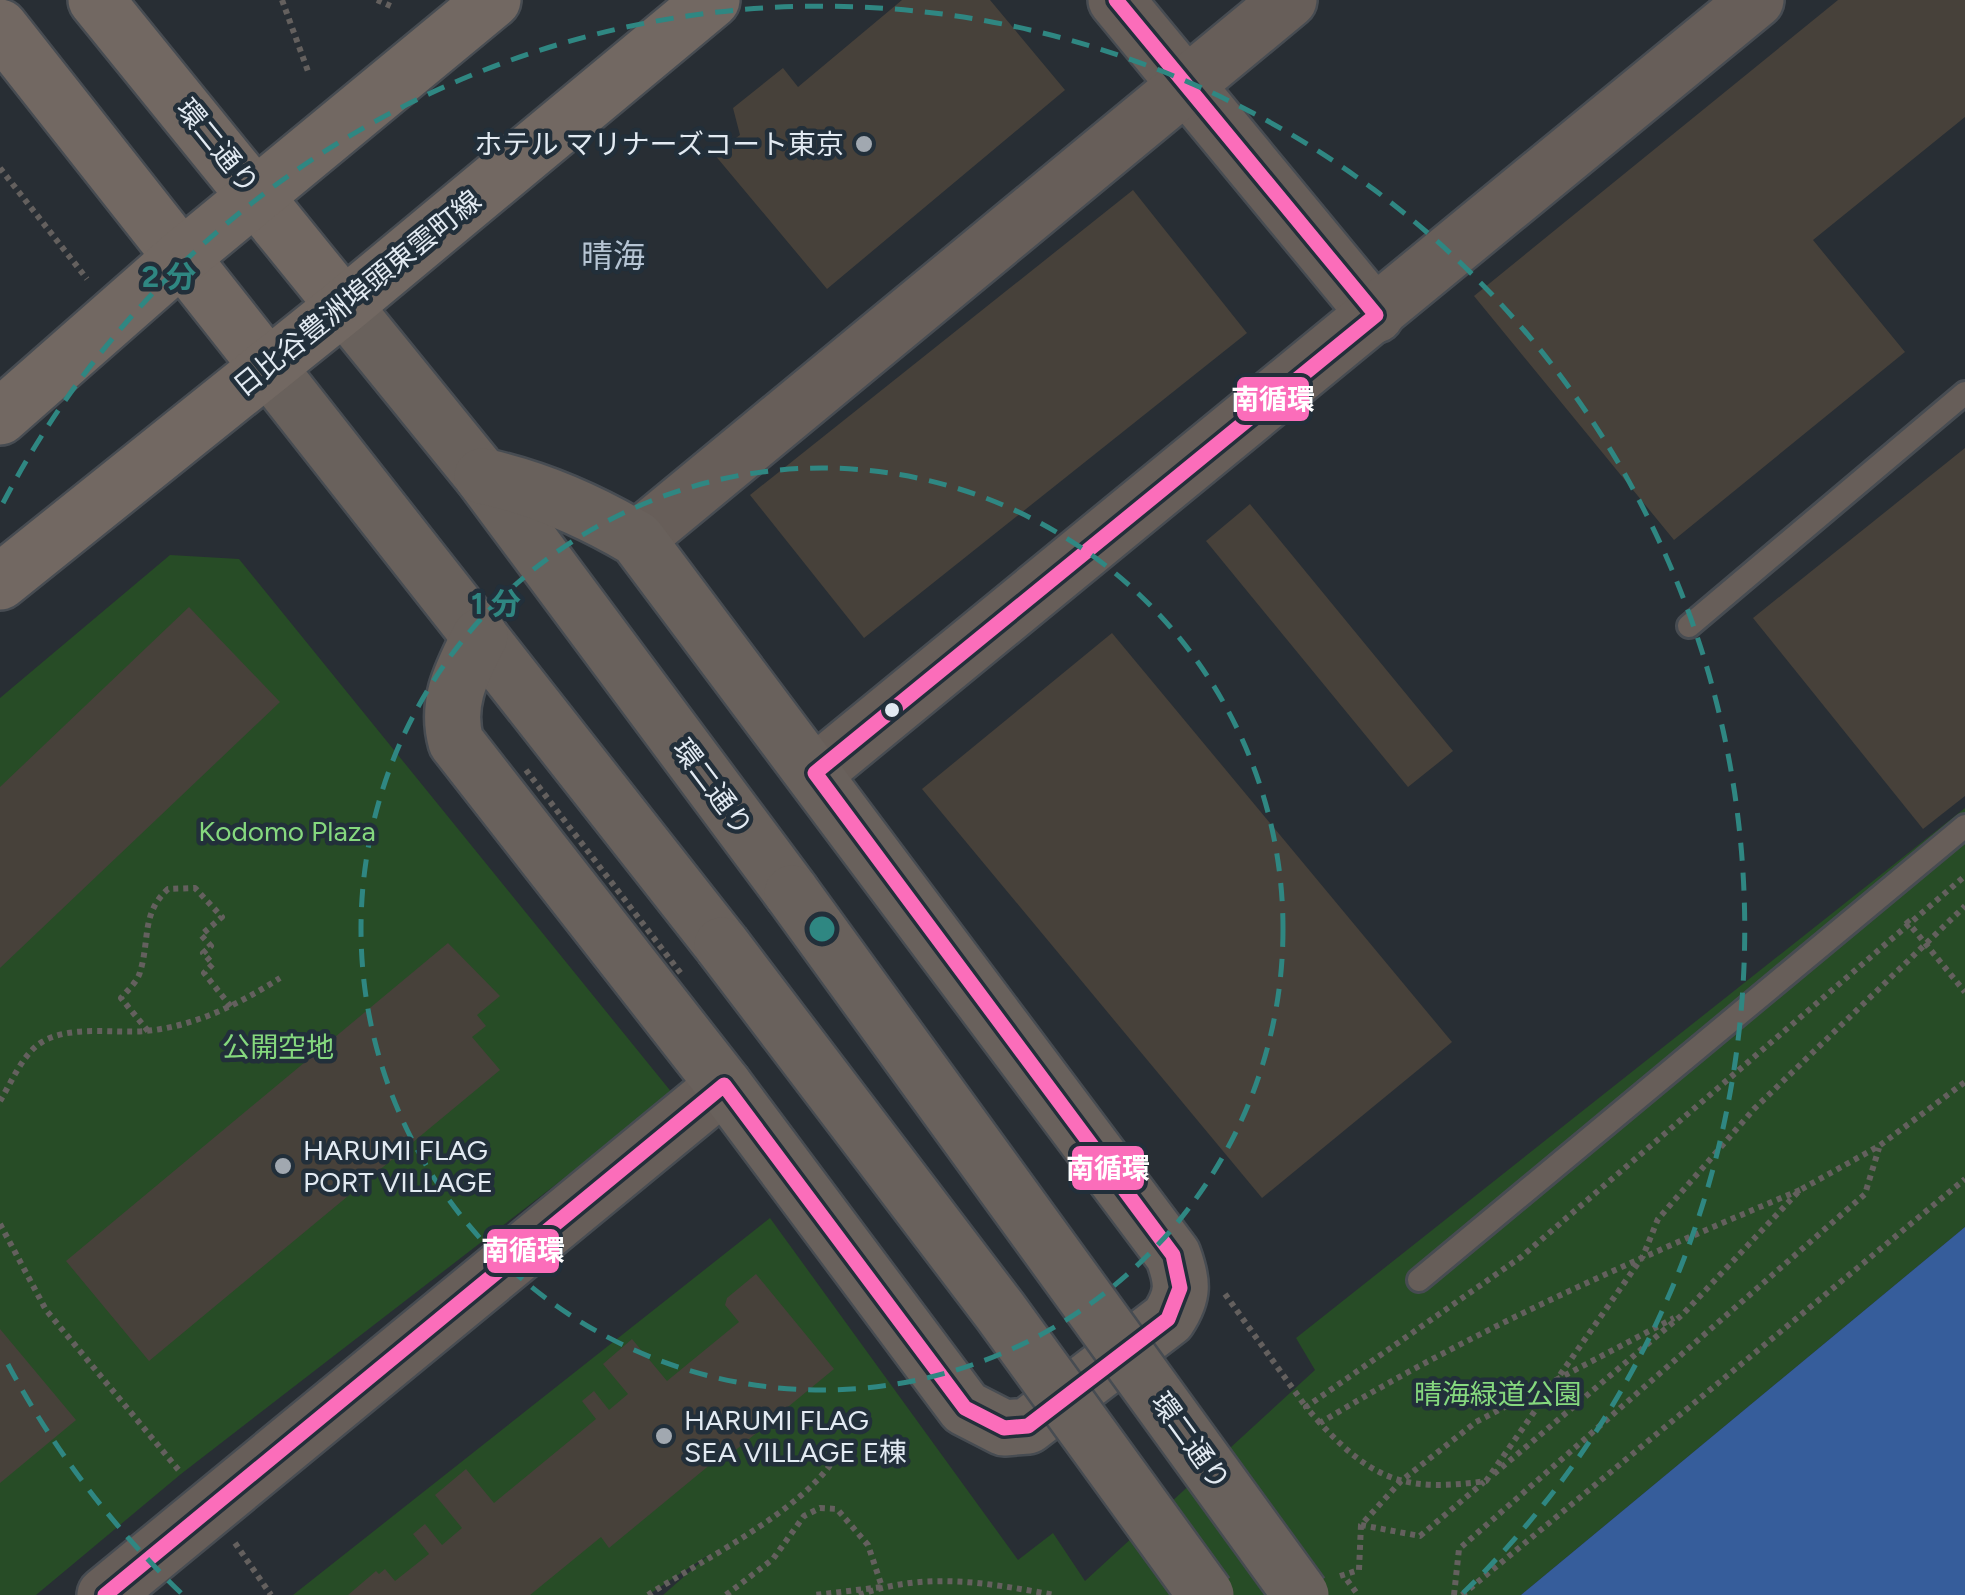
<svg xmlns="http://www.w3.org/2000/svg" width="1965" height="1595" font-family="Figtree,'Noto Sans JP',sans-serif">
<rect width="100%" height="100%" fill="#282e34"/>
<g fill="#274c26">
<path d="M170,555L239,559L673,1094L181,1474L36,1595H0V698Z"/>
<path d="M1965,808V1227L1521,1595H663L710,1554L648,1595H293L770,1218L1018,1560L1053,1533L1085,1581L1315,1370L1296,1338Z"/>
</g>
<path fill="#365d9b" d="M1965,1227V1595H1521Z"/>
<g fill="#47413a">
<path d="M902,0H990L1065,90L827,289L714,154L740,135L733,108L783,68L798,87Z"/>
<path d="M1838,0H1965V117L1813,240L1905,352L1674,540L1474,296Z"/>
<path d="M1133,190L1247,333L864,638L750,495Z"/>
<path d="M1965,448V796L1923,829L1753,618Z"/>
<path d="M1250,504L1453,751L1408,787L1206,541Z"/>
<path d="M189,607L280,702L0,968V787Z"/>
<path d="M1112,633L1452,1042L1262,1198L922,789Z"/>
<path d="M448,943L500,996L477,1015L486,1026L472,1037L500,1070L149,1361L66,1261Z"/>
<path d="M756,1274L834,1369L726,1458L723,1454L609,1548L601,1537L530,1595H348L376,1571L379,1574L385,1569L395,1581L429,1554L413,1534L425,1524L442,1545L462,1528L435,1495L466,1469L494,1503L596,1419L582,1401L594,1391L609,1410L628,1394L603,1364L632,1339L667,1381L739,1322L725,1305L727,1298Z"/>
<path d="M0,1329L76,1420L0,1483Z"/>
</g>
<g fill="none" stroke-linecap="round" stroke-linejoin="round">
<g stroke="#474c52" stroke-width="28">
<g id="service">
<path d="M1689,626L1965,393"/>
<path d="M1419,1280L1965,826"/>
</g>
</g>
<g stroke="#474c52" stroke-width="60">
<g id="tertiary">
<path d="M1116,0L1376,315"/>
<path d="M637,539L1289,0"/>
<path d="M815,773L1756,0"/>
<path d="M105,1595L724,1085"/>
</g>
</g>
<g stroke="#474c52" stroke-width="60">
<g id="secondary">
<path d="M344,306L482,476L792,893"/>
<path d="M268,367L722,945"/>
<path d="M480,636C462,672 445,702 456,742L724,1085L965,1408L1004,1428L1028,1426L1168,1319C1184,1295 1183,1282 1173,1255L637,539C588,510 538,488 482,476"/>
</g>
</g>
<g stroke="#474c52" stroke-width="60">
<g id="primary">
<path d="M96,0L344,306"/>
<path d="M0,27L268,367"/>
<path d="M0,417L182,257L493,0"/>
<path d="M0,582L344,306L712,0"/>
</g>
</g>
<g stroke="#64605e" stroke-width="6" stroke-dasharray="5 5" stroke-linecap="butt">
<path d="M282,0L309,74"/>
<path d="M377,0L395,8"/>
<path d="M0,168L87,279"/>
<path d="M1906,920L1965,992"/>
<path d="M148,1031L121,998C127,991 138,981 140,972C150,941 141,913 168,889L195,888L222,917L201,935L211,946L203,953L213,964L204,973L232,1008"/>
<path d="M0,1101C11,1083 22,1056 39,1044C67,1024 114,1034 146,1031C196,1026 239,1004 280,978"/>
<path d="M1800,1190C1632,1261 1476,1328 1320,1423C1374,1482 1408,1492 1486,1481L1643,1256L1658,1219L1754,1109L1965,906"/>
<path d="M0,1224L46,1310L181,1473"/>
<path d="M1225,1294L1306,1407"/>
<path d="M1320,1423L1306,1407L1521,1257L1965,876"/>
<path d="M1494,1474L1683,1314L1800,1190L1879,1146L1965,1082"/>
<path d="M1361,1525L1420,1536L1484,1482"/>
<path d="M235,1543L271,1595"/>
<path d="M1340,1576L1359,1570L1361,1525L1401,1481L1476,1422L1674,1318"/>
<path d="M648,1595C701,1560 826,1500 843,1440"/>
<path d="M726,1595L773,1559L804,1516L820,1508L837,1509L868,1545L882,1587L815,1595"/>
<path d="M859,1595C926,1571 987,1583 1055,1595"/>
<path d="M1454,1595L1459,1549L1865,1194L1879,1148"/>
<path d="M1462,1595L1965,1179"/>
</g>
<use href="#service" stroke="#675e59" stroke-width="22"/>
<use href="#tertiary" stroke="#675e59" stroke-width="55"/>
<use href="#secondary" stroke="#69615c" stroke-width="55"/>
<use href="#primary" stroke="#726862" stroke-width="55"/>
<g stroke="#474c52" stroke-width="60" stroke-linecap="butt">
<g id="secondary-bridge">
<path d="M792,893L1301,1595"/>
<path d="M722,945L1000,1311L1206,1595"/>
</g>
</g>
<g stroke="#64605e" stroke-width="6" stroke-dasharray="5 5" stroke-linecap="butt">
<path d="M526,770L682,975"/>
<path d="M1347,1580L1358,1595"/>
</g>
<use href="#secondary-bridge" stroke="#69615c" stroke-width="55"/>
<g stroke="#222f3a" stroke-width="22">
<path id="bus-1" d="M105,1595L724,1085L965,1408L1004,1428L1028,1426L1168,1319L1180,1288L1173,1255L815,773L1376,315L1116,0"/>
</g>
<use href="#bus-1" stroke="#fb6dba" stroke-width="15"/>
</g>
<g fill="none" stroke="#2f8782" stroke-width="5" stroke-dasharray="18 12">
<circle cx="822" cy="929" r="461"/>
<path d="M181 1593A923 923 0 0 1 3 1355M3 503A923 923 0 1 1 1463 1593"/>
</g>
<g fill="#a1a8b0" stroke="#222f3a" stroke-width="4">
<circle cx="864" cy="144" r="10"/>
<circle cx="283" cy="1166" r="10"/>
<circle cx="664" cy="1436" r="10"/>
</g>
<circle fill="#e2eaf2" stroke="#222f3a" stroke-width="4" cx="892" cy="710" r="9"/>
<g text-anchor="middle" stroke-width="9" stroke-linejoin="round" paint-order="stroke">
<g font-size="28" fill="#e2eaf2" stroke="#222f3a" text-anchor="start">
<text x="844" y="154" text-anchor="end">ホテル マリナーズコート東京</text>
<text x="303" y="1160">HARUMI FLAG<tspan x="303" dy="32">PORT VILLAGE</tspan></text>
<text x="684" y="1430">HARUMI FLAG<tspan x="684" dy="32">SEA VILLAGE E棟</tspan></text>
</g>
<g font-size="28" fill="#e2eaf2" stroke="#222f3a">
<text transform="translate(218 146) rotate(51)" y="10">環二通り</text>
<text transform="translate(357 293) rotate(-39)" y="10">日比谷豊洲埠頭東雲町線</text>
<text transform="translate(713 787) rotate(53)" y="10">環二通り</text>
<text transform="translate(1191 1441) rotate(54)" y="10">環二通り</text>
</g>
<g font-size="28" fill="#85d87e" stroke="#222f3a">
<text x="287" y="841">Kodomo Plaza</text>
<text x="278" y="1057">公開空地</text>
<text x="1498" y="1404">晴海緑道公園</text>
</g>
<g font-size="32" fill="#b5c4d3" stroke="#222f3a">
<text x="613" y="267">晴海</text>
</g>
</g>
<circle cx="822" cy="929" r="15" fill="#2f8782" stroke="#222f3a" stroke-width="5"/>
<g font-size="30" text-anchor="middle" font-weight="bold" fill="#2f8782" stroke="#222f3a" stroke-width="9" stroke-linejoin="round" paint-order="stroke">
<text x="169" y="287">2 分</text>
<text x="496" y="614">1 分</text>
</g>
<g stroke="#222f3a" stroke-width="4">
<rect x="1235" y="375" width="76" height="48" rx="10" fill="#fb6dba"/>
<rect x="1070" y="1144" width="76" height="48" rx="10" fill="#fb6dba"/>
<rect x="485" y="1227" width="76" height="48" rx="10" fill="#fb6dba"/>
</g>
<g font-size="28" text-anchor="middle" font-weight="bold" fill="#fff">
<text x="1273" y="409">南循環</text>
<text x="1108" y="1178">南循環</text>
<text x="523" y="1260">南循環</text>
</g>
</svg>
